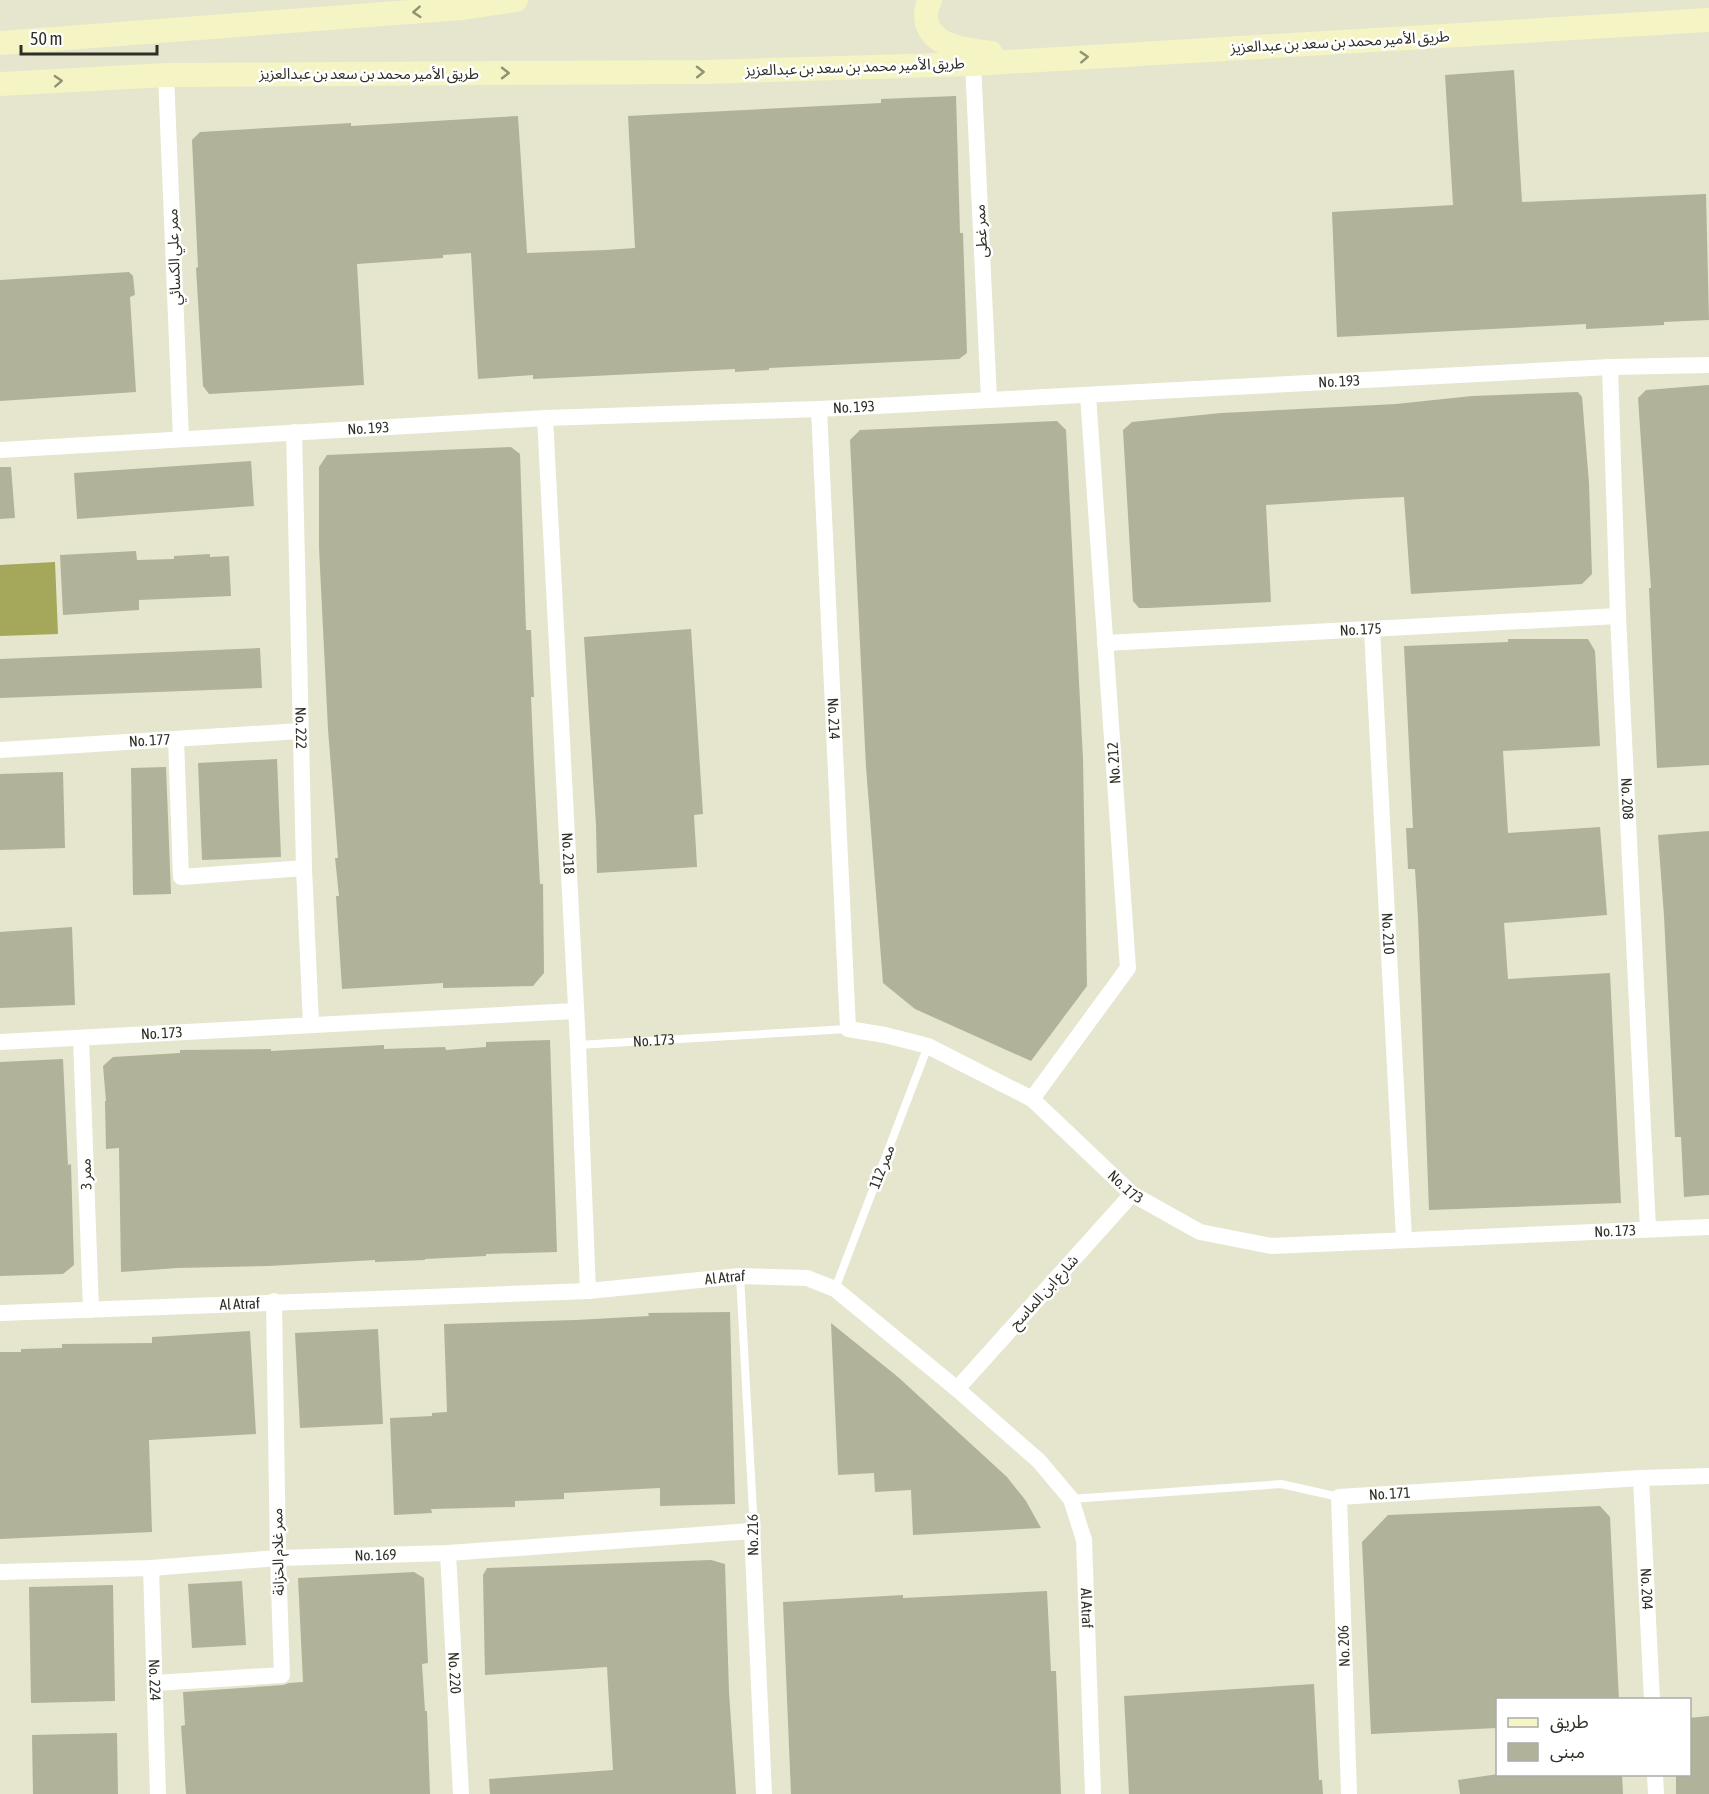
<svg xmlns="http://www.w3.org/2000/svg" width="1709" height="1794" font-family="'Asap Condensed','Noto Sans Arabic',sans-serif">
<rect width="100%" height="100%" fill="#e5e6cd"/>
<path fill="#a5a75a" d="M55,562L58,634L0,636V565Z"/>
<g fill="#b0b29a">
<path d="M1514,70L1522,202L1706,194L1709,320L1664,322V325L1586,329V324L1337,337L1332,212L1453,205L1445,75Z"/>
<path d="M956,96L960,233H963L967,353L959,359L769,368V370L735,372V369L533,379V375L478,379L471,253L443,255V258L357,264L364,385L209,394L203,386L196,268L198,267L192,140L200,132L351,123V126L518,116L527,253L606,250L635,248L628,116L881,103V99Z"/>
<path d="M129,272L133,276L135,295L130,297L136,392L0,401V280Z"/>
<path d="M1709,385V765L1657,768L1649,588H1651L1638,398L1646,390Z"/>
<path d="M1578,392L1582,397L1589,483L1592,574L1582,584L1411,594L1404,497L1360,499L1266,505L1271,602L1148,608H1139L1133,601L1123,430L1132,422L1221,413L1396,404L1472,396Z"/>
<path d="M1057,421L1066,430L1083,759L1087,986L1031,1061L915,1009L883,983L866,767L850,440L860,430Z"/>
<path d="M511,447L520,454L526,630H531L534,697H531L534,766L540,884H543L544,973L533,986L443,988V983L342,989L336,896H339L335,858H338L328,729L319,548V467L327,455Z"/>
<path d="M251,461L254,506L77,519L74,473Z"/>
<path d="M0,467H11L15,518L0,519Z"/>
<path d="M136,551L137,560L174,559V556L210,554V557L229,556L231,596L139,600V610L63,615L60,555Z"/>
<path d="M691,629L703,814L694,815L697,867L597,873L596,825L584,637Z"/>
<path d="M1508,639H1588L1595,651L1600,746L1503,751L1508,833L1600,827L1607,915L1504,923L1508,979L1610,973L1621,1203L1429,1210L1418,918L1415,869H1408L1406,828H1413L1404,646L1508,642Z"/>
<path d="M260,648L262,688L0,698V659Z"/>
<path d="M277,759L281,857L202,860L198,763Z"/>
<path d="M166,767L171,894L133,895L131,768Z"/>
<path d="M63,772L65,848L0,850V774Z"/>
<path d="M1709,831V1195L1684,1197L1681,1137H1675L1664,916L1658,835Z"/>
<path d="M72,927L75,1005L0,1008V932Z"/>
<path d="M550,1040L557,1252L486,1254V1256L425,1259V1260L375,1262V1260L269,1266L177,1268L121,1272L119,1148L106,1149L105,1101H106L103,1066L113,1057L180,1053V1050L271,1049V1051L384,1045V1049L445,1047L446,1050L486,1047V1042Z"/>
<path d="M63,1059L68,1165L71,1164L74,1265L63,1274L0,1276V1062Z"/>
<path d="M730,1312L735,1504L660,1506V1488L564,1493V1499L515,1501V1507L431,1509L432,1513L394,1515L390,1418L432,1416V1413L447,1412L444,1324L576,1320L649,1316L648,1313Z"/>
<path d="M831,1323L898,1377L1007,1477L1026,1501L1041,1528L913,1535L911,1490L875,1492L874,1473L838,1475Z"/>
<path d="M378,1329L383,1424L300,1428L295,1333Z"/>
<path d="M250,1331L256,1434L149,1440L152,1532L0,1539V1352H21V1349L62,1348V1344L152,1343V1337Z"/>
<path d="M1600,1506L1610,1517L1619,1700H1497V1728L1371,1734L1362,1542L1388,1515Z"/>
<path d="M711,1560L725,1564L729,1692L736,1794H490L489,1779L613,1770L607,1667L485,1675L483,1575L487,1568Z"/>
<path d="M414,1572L424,1578L428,1663L422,1664L425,1711H427L430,1794H186L181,1726L185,1725L183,1692L283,1685L289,1683L303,1682L298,1578Z"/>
<path d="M242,1581L246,1645L192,1648L188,1584Z"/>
<path d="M113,1585L115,1701L31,1703L29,1587Z"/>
<path d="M1047,1591L1051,1671H1056L1061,1794H791L783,1602L903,1595V1598Z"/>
<path d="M1314,1684L1319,1780H1322L1323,1794H1129L1124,1696Z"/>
<path d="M1709,1716V1794H1676V1774H1689V1718Z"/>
<path d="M117,1733L118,1794H33L32,1735Z"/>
<path d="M1498,1774H1622L1623,1794H1460L1458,1780Z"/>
</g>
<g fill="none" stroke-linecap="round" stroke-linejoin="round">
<g stroke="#fff" stroke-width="8">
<path id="s1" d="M578,1045L848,1029"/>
<path d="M740,1276L753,1512L752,1531"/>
<path d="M835,1289L928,1046"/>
<path d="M1071,1499L1281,1484L1339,1497"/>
</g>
<g stroke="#fff" stroke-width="16">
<path d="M973,64L989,399"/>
<path d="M166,75L181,439"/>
<path id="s2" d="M1610,367L1618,616L1648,1229"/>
<path id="s3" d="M819,409L848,1029L885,1035L928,1046L1032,1099L1132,1194L1200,1232L1271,1246L1709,1227"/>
<path id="s4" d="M545,418L578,1045L588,1291"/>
<path id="s5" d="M294,432L304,868L311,1024"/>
<path id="s6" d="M0,450L545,418L819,409L1610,367L1709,365"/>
<path id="s7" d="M1372,630L1404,1239"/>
<path id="s8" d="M1105,643L1618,616"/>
<path d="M176,739L181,877L304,868"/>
<path id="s9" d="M0,750L301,731"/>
<path d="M81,1038L91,1310"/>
<path id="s10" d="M0,1042L574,1011"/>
<path d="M1032,1099L1128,968L1088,395"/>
<path id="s11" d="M0,1313L588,1291L740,1276L807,1278L835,1289L957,1389L1039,1461L1071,1499L1084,1540L1093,1794"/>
<path d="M957,1389L1132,1194"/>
<path id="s12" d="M1641,1478L1652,1700"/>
<path id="s13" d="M448,1553L461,1794"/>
<path id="s14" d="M151,1568L158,1794"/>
<path id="s15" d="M0,1572L151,1568L278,1558L448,1553L752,1531L764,1794"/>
<path d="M155,1683L282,1675L278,1558L274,1301"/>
<path d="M1655,1774L1656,1794"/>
<path id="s16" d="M1349,1794L1339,1497L1641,1478L1709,1476"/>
</g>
<g stroke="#f4f4c4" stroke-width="24">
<path d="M930,0C926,7 925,15 927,23C934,48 969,50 991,53"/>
<path d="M0,43L463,8L516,0"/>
<path d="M0,84L166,75L703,72L973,64L1709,20"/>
</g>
</g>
<defs><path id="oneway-chevron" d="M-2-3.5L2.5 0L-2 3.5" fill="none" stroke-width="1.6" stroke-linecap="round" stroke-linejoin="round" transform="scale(1.5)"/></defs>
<g stroke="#919274">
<use href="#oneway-chevron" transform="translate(417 12) rotate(176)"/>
<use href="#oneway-chevron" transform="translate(1084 57) rotate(-3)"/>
<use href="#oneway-chevron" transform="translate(700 72) rotate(-1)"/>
<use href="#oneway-chevron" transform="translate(505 73)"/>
<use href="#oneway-chevron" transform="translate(58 81) rotate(-3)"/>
</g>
<g text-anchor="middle" stroke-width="5" stroke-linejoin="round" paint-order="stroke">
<g font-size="15" fill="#2e2f25" stroke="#fff">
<text transform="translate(1340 42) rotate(-3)" y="5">طريق الأمير محمد بن سعد بن عبدالعزيز</text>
<text transform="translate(855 67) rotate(-2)" y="5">طريق الأمير محمد بن سعد بن عبدالعزيز</text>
<text x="369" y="79">طريق الأمير محمد بن سعد بن عبدالعزيز</text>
<text transform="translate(981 231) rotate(-93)" y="5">ممر غطى</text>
<text transform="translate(174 257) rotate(-92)" y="5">ممر علي الكسائي</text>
<text dy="5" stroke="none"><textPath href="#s6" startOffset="1341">No. 193</textPath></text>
<text dy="5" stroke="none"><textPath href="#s6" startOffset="855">No. 193</textPath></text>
<text dy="5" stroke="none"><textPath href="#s6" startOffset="369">No. 193</textPath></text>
<text dy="5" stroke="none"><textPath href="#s8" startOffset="256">No. 175</textPath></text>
<text dy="5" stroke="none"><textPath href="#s3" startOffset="310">No. 214</textPath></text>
<text dy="5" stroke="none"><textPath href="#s5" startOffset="296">No. 222</textPath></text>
<text dy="5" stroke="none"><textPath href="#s9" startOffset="150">No. 177</textPath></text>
<text transform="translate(1114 763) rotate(-94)" y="5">No. 212</text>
<text dy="5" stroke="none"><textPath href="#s2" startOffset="432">No. 208</textPath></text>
<text dy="5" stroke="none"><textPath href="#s4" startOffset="436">No. 218</textPath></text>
<text dy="5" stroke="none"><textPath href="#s7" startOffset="304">No. 210</textPath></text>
<text dy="5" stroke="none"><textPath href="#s10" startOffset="162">No. 173</textPath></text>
<text dy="5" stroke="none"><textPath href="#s1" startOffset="76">No. 173</textPath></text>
<text transform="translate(882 1167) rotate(-69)" y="5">ممر 112</text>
<text transform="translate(86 1174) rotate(-92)" y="5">ممر 3</text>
<text dy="5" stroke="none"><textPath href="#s3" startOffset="948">No. 173</textPath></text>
<text dy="5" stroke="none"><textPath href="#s3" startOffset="1452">No. 173</textPath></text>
<text dy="5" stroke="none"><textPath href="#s11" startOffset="726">Al Atraf</textPath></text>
<text transform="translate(1044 1292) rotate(-48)" y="5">شارع ابن الماسح</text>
<text dy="5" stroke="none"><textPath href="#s11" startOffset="240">Al Atraf</textPath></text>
<text dy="5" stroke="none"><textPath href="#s16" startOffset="348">No. 171</textPath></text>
<text transform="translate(753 1535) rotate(-91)" y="5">No. 216</text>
<text transform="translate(278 1552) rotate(-91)" y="5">ممر غلام الخزانة</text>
<text dy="5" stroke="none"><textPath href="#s15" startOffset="376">No. 169</textPath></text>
<text dy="5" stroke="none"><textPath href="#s12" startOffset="111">No. 204</textPath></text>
<text dy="5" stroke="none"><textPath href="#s11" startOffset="1266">Al Atraf</textPath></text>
<text transform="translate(1344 1646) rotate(-92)" y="5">No. 206</text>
<text dy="5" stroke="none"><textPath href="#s13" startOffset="120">No. 220</textPath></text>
<text dy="5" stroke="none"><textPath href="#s14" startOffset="112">No. 224</textPath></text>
</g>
</g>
<rect x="1496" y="1698" width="195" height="78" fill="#ffffff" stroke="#abaca8" stroke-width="1.5"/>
<rect x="1508" y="1718" width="30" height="9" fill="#f4f4c4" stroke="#abaca8" stroke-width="1.5"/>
<text x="1550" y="1728" font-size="18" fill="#2e2f25">طريق</text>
<rect x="1508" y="1743" width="30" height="18" fill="#b0b29a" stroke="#abaca8" stroke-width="1.5"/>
<text x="1550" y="1758" font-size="18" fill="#2e2f25">مبنى</text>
<path d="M21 45v9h136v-9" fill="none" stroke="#2e2f25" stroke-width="3"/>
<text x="30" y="45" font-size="18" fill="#2e2f25" stroke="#ffffff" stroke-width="4.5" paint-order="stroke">50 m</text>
</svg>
